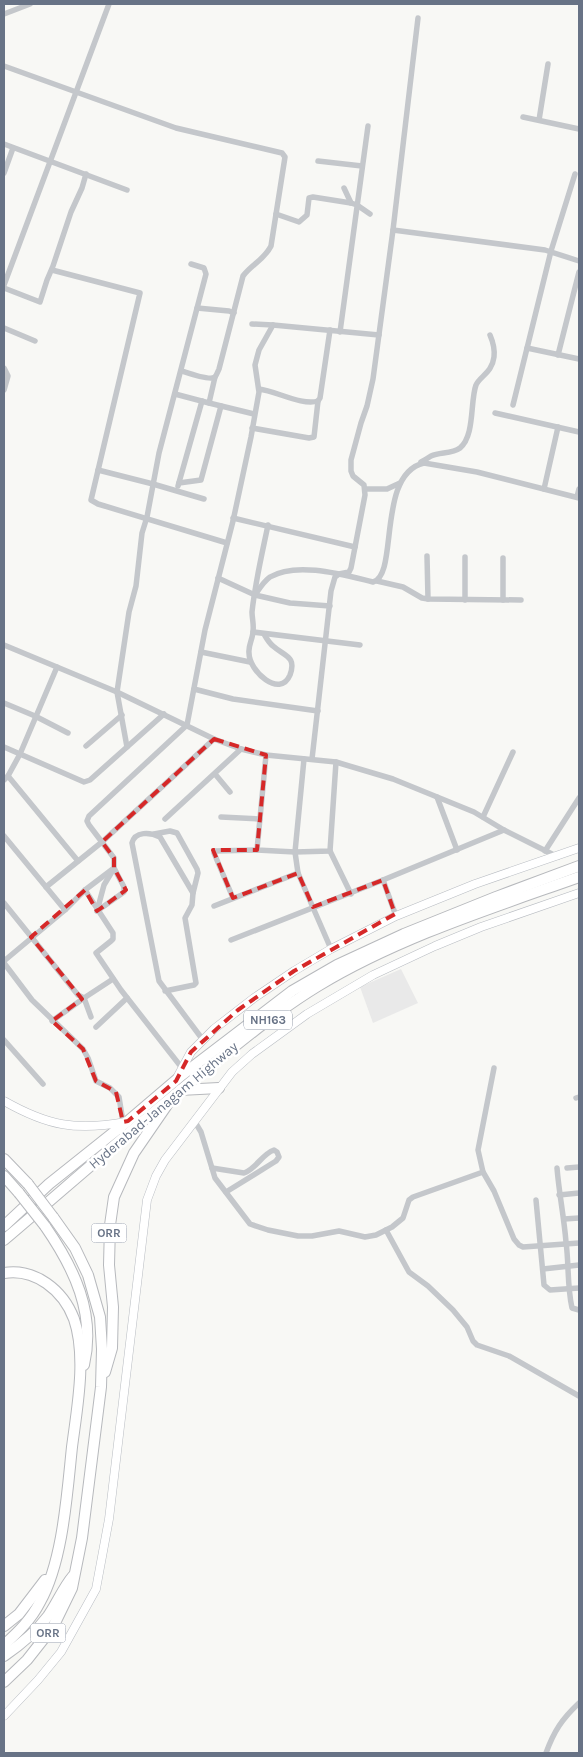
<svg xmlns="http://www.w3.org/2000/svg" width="583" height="1757" font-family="Karla,sans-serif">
<rect width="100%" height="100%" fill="#f8f8f5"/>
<path fill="#e9e9e9" d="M401,969L418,1003L373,1023L360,987Z"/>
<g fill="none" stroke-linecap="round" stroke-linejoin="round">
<g stroke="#b8bcc2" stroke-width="9">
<g id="secondary">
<path d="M178,1076L191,1052L214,1029L254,998L294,971L331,949L396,916L475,884L579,848"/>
<path d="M4,1101C48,1126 76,1131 126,1122"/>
<path d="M4,1716L38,1680L61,1652L96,1589L109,1519L147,1200L156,1176L165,1160L232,1072L252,1054L307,1014L373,975L435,946L481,927L579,893"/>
</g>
</g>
<g stroke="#b7b9bd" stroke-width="12">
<g id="highway">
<path d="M180,1090L219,1088"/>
<path d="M4,1159L28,1184"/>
<path d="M4,1176L19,1193"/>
<path d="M4,1226L49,1184L128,1121L182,1075L292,991L337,965L404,934L496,897L579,866"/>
<path d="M45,1226C74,1268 96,1313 84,1365"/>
<path d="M4,1240C70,1184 135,1126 203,1072C240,1042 277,1011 318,986C397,938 492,908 579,877"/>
<path d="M4,1273C35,1268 63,1290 74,1319C87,1357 77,1408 72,1447C67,1494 63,1561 40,1602C31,1620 18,1632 4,1645"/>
<path d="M105,1372L112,1348L113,1307L109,1265L110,1225L114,1197L134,1153L167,1105"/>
<path d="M4,1626L19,1614L45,1580"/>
<path d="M4,1656C20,1645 36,1632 48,1616C57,1603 63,1588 73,1576"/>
<path d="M4,1682L27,1660L53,1627L72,1588L82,1538L101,1387L102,1349L100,1317L88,1275L75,1248L53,1217"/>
</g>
</g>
<g stroke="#c4c7cb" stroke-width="5.5">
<path d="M4,14L30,4"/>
<path d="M4,66L176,128L282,153L285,157L271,246C264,260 252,264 243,276L219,369C219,369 216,376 215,377C210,381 188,373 182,371"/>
<path d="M523,117L579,129"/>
<path d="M539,120L548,64"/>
<path d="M4,144L127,190"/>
<path d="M318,161L362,166"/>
<path d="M4,173L13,148"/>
<path d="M344,188L351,203"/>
<path d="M276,214L299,222L307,215L309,198L313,197L351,203L357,205L370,214"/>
<path d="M393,230L545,250L579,261"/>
<path d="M52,270L140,293L91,500L98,504L227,543"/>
<path d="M4,285L109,4"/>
<path d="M4,288L40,302L47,280L53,266L71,212L82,188L86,174"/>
<path d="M197,308L229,311L234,313"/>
<path d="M252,324L273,325L379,335"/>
<path d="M4,328L35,341"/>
<path d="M340,332L368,126"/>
<path d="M527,348L579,359"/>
<path d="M558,355L579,272"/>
<path d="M4,368L8,376L4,390"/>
<path d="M259,389C276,391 302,406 318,401L320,398L330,330"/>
<path d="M175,394L209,403L215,377"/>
<path d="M209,403L254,414"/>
<path d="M513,405L551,251L575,174"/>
<path d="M495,413L579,432"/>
<path d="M252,428L309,438L314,437L318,401"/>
<path d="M421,462C425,460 428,458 431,456C440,452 452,454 460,448C475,436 470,401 476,385C480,376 492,373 494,357C495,349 493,342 490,335"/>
<path d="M98,470L153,484L204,499"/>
<path d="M179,483L201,480L221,406"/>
<path d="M178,486L202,401"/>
<path d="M365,489H387L400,483"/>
<path d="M544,489L558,427"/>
<path d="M577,497L579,489"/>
<path d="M233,518L355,547"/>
<path d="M427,556L428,599"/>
<path d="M465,557V600"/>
<path d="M218,578L255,595L290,603L330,606"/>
<path d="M377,581L403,587L422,598L428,599L521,600"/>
<path d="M255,595C259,589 264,581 270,577C297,561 344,575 373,582C399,576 376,474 424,463L477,472L579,498"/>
<path d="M503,600V558"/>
<path d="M253,632L360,645"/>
<path d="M264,634C267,639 269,643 273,646C284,656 297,656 290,675C280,699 249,671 249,653C248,645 253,639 253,631C254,625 252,618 252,612C255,583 262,554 268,525"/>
<path d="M4,645L117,692L214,739L241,749L266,755L336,762L393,779L474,812L504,830L558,857"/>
<path d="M201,652L250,662"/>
<path d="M194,689L233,699L318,711"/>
<path d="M4,703L35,716L68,733"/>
<path d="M86,746L122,715"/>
<path d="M4,747L84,782L90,780L164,714"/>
<path d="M127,747L117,692L129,612L136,586L142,533L147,517L159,453L206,274L204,268L191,264"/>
<path d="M266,755L257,850L295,852L330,851L336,762"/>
<path d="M304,759L295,852L298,873L331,949"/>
<path d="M312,759L331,591L335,577L339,574L349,572L351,568L365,495L364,485L353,476L351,471V460L361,423L367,406L373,379L393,230L418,18"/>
<path d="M215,774L230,792"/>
<path d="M8,776L78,861"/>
<path d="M4,780L8,776L20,754L57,667"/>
<path d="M437,797L457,850"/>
<path d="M221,817L260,819"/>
<path d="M483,817L513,752"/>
<path d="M165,819L241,749"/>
<path d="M154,834L170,831L177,833L197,869L198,873L193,893"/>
<path d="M4,836L65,910"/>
<path d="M330,851L351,894"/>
<path d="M545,851L579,798"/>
<path d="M46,887L102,842L214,739"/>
<path d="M233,898L214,853L215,851L257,850"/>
<path d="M4,903L78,995L84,998L113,979"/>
<path d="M214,906L298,873"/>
<path d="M97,911L124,892V887L114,868"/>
<path d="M97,911L104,885L113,870"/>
<path d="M396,916L383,880L504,830"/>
<path d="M231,940L383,880"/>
<path d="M4,961L65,910L85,890"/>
<path d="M4,963L32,1000L83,1049L88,1058L96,1081L110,1088L119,1097L123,1122"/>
<path d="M165,991L194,985L196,983L185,918L192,905L193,893L160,837C150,832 135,831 132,843L159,981L203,1040"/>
<path d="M52,1021L84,998L91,1017"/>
<path d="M96,1027L127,998"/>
<path d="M4,1040L43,1084"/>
<path d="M182,1068L121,990L96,953L111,941L113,939V933L85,890L114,868V858L89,825L87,821L89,816L187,725L205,630L233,521L251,437L259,392L255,365L259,350L273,325"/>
<path d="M494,1068L478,1150L483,1172L494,1191L514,1239L519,1245L523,1247L579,1243"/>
<path d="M576,1098L579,1097"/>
<path d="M195,1122L201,1132L215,1178L250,1224L268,1230L298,1236H312L339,1231L365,1237L376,1235L392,1227L403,1218L409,1200L413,1197L483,1172"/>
<path d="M212,1168L244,1173C256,1169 262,1154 274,1150L277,1152L279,1157L276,1161L226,1192"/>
<path d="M557,1168C559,1193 564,1217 566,1242C569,1264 567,1286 572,1308L579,1310"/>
<path d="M567,1168L579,1167"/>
<path d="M559,1195L579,1193"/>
<path d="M536,1200L544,1285L550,1290L579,1288"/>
<path d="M564,1219L579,1218"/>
<path d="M386,1230L409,1272L428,1286L453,1310L467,1327L473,1341L477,1345L509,1356L579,1396"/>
<path d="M543,1269L579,1265"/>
<path d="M546,1753C554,1731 562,1719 579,1703"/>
</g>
<use href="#secondary" stroke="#fff" stroke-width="8"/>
<use href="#highway" stroke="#fff" stroke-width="10"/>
<g stroke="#b7b9bd" stroke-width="12" stroke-linecap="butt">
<g id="highway-bridge">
<path d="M28,1184L53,1217"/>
<path d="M19,1193L45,1226"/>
</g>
</g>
<use href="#highway-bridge" stroke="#fff" stroke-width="10"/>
</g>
<path fill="none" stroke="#d62828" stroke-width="4" stroke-dasharray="10 6" stroke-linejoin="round" d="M214,739L266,755L257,850H213L233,898L298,873L313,907L383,880L395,914L294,971L238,1010L191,1052L176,1081L128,1121L123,1122L116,1092L96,1081L83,1049L52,1021L82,999L31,937L85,890L97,911L126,890L114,868V858L102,842Z"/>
<g text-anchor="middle" stroke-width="5" stroke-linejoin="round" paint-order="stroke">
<g fill="#fff" stroke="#959daa" stroke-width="1">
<rect x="244" y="1010.5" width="48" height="19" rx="4"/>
<rect x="91.5" y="1223.5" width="35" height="19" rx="4"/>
<rect x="30.5" y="1623.5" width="35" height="19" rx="4"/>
</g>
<g font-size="12" font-weight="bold" fill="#687386">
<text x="268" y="1024">NH163</text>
<text x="109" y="1237">ORR</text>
<text x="48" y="1637">ORR</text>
</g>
<g font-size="14" fill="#687386" stroke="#fff">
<text transform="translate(163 1105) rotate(-40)" y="5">Hyderabad-Janagam Highway</text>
</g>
</g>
<rect width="583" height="1757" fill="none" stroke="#687386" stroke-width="10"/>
</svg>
